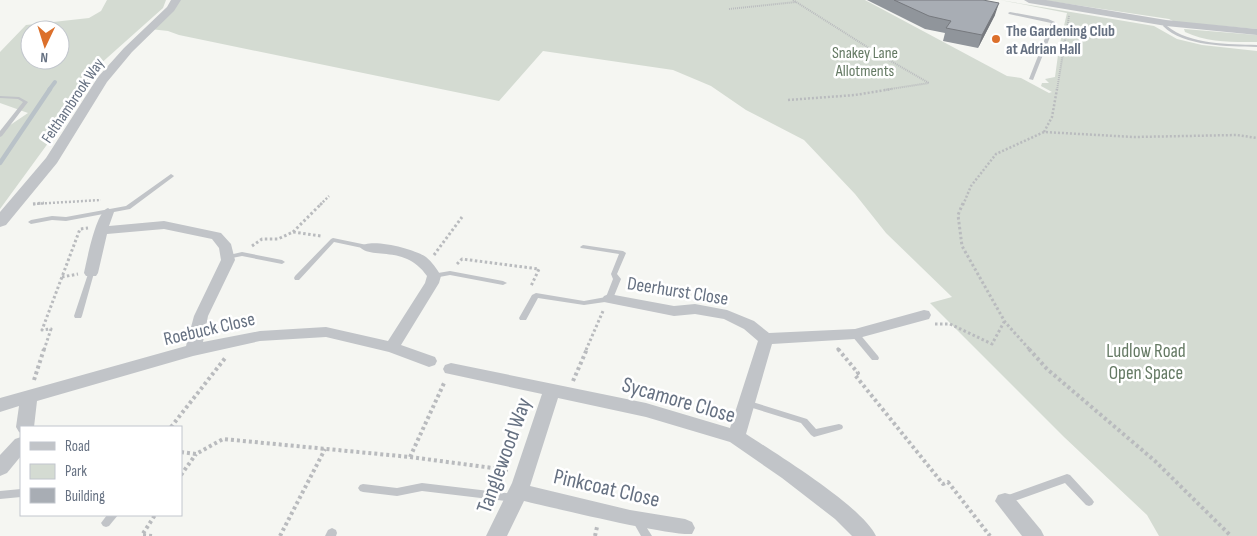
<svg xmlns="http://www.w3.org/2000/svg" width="1257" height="536" font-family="'Sofia Sans Condensed',sans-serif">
<rect width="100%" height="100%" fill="#f5f6f2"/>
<g fill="#d4dbd2" fill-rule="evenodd">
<path d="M107,0H166L163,8L89,74L87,85L54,135L0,209V132L28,113L0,103V52L26,25L89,18L101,11ZM30,30H60V60H30Z"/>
<path d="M176,0H865L1007,76L1021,78L1049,93L1052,92L1041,86L1042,83H1049L1045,79L1055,77L1058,55L1064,51L1059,47L1067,13L1000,0L1154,26L1177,39L1202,45L1257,51V536H1159L1147,515L1064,437L930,303L952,297L886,233L855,194L804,140L746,110L711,86L673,70L543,51L499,101L179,35L168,31L150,29Z"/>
<path d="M1042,0H1257V29L1175,22L1169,19Z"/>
<path d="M1184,29L1257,35V42C1233,42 1208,43 1185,32Z"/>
</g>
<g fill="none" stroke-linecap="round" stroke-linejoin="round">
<path stroke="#b9c2c8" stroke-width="4" d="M49,90L55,82"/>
<path stroke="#b9c2c8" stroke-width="4.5" d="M0,163L50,89"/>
<g stroke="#b9bbbe" stroke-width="2" stroke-dasharray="1 1" stroke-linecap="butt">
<path d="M793,0L872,50L929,83L884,90"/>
<path d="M729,9L796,2"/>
<path d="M1057,90L1069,16"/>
</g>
<g stroke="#b9bbbe" stroke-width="2.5" stroke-dasharray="2 2" stroke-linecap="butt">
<path d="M788,100L855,95L892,89"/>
<path d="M1044,132L1052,117L1057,89"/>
<path d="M33,204L101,200"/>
<path d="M320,205L329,196"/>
<path d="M963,205L971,186L996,154L1044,132L1134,137L1237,135L1257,138"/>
</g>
<g stroke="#b9bbbe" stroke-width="3" stroke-dasharray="2.5 2.5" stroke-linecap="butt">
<path d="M963,203L958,215L962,246L1005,322L1030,350"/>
<path d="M33,204L44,203"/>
<path d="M293,232L322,203"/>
<path d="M252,246L262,239H278L293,232L321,236"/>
<path d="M434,255L462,217"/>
<path d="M457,264L462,259L539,269L531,286"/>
<path d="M62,277L78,274"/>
<path d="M935,324H950L992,344L1004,322"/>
<path d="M837,348L839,350"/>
<path d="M44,350L51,329L42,330L80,229L88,228"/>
<path d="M586,350L603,311"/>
</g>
<g stroke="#b9bbbe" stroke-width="4" stroke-dasharray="3 3" stroke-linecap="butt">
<path d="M838,349L858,373L855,375L943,484L948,482L990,536"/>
<path d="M1029,349L1047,369L1155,461L1231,536"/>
<path d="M34,380L44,349"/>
<path d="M573,381L587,349"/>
<path d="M171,427L226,357"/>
<path d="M181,452L196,454L223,439L410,457L508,470"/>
<path d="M410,457L445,381"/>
<path d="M181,475L196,454"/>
<path d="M152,536L142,535L155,515"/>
<path d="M280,536L325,449"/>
<path d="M595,536L597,527"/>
</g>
<g fill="#c1c4c8" fill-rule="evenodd">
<path d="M1010,12L1048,19L1055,22L1050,37L1033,80L1029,79L1051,23L1009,14L1008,13Z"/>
<path d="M1165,22H1167V26C1190,45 1229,44 1257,45V47C1228,46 1184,47 1163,26Z"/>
<path d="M0,96L19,97L28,102L2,136L0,137V131L23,102L18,99L0,98Z"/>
<path d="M171,174L174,176L173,177L130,209L66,221L52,220L31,224L28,222L31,220L52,216L66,217L126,206Z"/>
<path d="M333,238L367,245L370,247L367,249L334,242L299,280H295L294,278L295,276L331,239Z"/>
<path d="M583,245L623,251L626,253L617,274L621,279L612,301L584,305L538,298L526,320H520L519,318L532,295L536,293L584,301L606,297L613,279L611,274L619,254L581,248L580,247Z"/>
<path d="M242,252L282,260L285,262L282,264L242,256L227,259L224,257L225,256Z"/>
<path d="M89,271H93L94,273L82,316L81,318H75L74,316Z"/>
<path d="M450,271L503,281L507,283L503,285L450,275L434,278L431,276L432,274Z"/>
<path d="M855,331L858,332L878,356L879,358L878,360H872L852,336L851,334L852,332Z"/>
<path d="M746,400L807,419L816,429L839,424L842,425L843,427L842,429L839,430L814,437L811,435L801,423L743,405L742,403L743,401Z"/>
<path d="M1067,474L1070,475L1092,499L1094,502L1092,505L1089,506L1086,505L1065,483L1006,504L1003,503L1001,500L1003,497Z"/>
<path d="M422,483L514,494L517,495L519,498L517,501L514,502L422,491L397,496L363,492L360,491L358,488L360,485L363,484L397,488Z"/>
<path d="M21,489V497L0,499V491Z"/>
<path d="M107,515H118L109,526L106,527L103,526L101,523Z"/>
<path d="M637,516L640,517L652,536H641L632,520L634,517Z"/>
<path d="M332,528L336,530L337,533L336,536H325L328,530Z"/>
</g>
<g fill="#c1c4c8" fill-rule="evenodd">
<path d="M108,208L114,212L109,226L164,221L221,233L231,244L235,260L208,316L203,342L260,331L326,327L388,341L425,283L427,276C405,244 371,260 360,247C369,237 415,249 426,257C432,262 437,269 441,276L439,283L401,345L435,357L437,361L435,365L429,367L389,352L326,337L260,341L193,356L37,401L34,427H21V433L19,432L16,427L19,406L0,412V398L186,346L194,316L221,260L219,248L212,239L164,229L107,234L98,273L96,276H86L84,273C87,260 96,211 108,208Z"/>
<path d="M609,294L674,306L695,304L727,310L754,321L769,333L855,329L924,310L929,311L931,315L929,319L855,339L772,344L746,434C775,453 863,507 876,536H852L835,519L782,478L730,442L646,417L558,398L530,486L630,510L685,519L692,522L695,528L692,534C669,536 554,508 524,501L507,536H486L512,483L542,394L445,373L443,369L445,365L451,363L646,403L730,428L758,341L744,329L724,319L695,314L674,316L604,302L602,299L604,296Z"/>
<path d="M21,437V456L7,473L0,476V455L15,439Z"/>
<path d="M1005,493L1012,495L1041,530L1044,536H1022L995,501L998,495Z"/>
</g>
<g fill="#c1c4c8" fill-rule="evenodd">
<path d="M171,0H181L174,11L132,52L107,82L57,163L6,225L0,227V212L46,158L98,77L124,48L167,7Z"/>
<path d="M1024,0H1046L1166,20L1257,29V35L1166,26L1029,3Z"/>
</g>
</g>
<path fill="#90959b" d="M867,0H983L995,15L978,48L943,41L945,33L925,29Z"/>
<path fill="#76797e" d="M999,3L995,15L978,48L982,35Z"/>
<path fill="#a8adb4" stroke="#76797e" d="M894,0H983L999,3L982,35L946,28L951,21L929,16Z"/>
<circle fill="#dc702c" stroke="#fff" stroke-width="2" cx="996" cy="39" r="5"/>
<g text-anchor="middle" stroke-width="5" stroke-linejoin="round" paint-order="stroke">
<g font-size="16" font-weight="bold" fill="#667182" stroke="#fff" text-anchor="start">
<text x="1006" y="36">The Gardening Club<tspan x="1006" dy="18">at Adrian Hall</tspan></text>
</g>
<g font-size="16" fill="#657a64" stroke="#fff">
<text x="865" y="58">Snakey Lane<tspan x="865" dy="18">Allotments</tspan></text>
</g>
<g font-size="16" fill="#667182" stroke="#fff">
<text transform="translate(72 100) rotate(-56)" y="6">Felthambrook Way</text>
</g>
<g font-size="19" fill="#667182" stroke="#fff">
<text transform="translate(678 290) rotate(9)" y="7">Deerhurst Close</text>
<text transform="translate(209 328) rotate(-13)" y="7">Roebuck Close</text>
</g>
<g font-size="19" fill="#657a64" stroke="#fff">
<text x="1146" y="357">Ludlow Road<tspan x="1146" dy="22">Open Space</tspan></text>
</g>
<g font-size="22" fill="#667182" stroke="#fff">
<text transform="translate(679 399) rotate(16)" y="8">Sycamore Close</text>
<text transform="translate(503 455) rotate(-70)" y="8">Tanglewood Way</text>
<text transform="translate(607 487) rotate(13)" y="8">Pinkcoat Close</text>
</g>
</g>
<rect x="20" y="426" width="162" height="90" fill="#ffffff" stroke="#c2c6cd"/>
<rect x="30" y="442" width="25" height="8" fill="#c1c4c8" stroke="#c2c6cd"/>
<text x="65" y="451" font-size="15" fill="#667182">Road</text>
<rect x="30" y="464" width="25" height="15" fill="#d4dbd2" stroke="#c2c6cd"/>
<text x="65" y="476" font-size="15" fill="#667182">Park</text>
<rect x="30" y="488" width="25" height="15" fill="#a8adb4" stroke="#c2c6cd"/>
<text x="65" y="501" font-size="15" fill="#667182">Building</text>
<g transform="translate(45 45) rotate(184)"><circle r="24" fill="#ffffff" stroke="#c2c6cd"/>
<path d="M0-4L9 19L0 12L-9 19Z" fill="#dc702c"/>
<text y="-8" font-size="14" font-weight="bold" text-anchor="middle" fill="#667182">N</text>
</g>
</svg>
